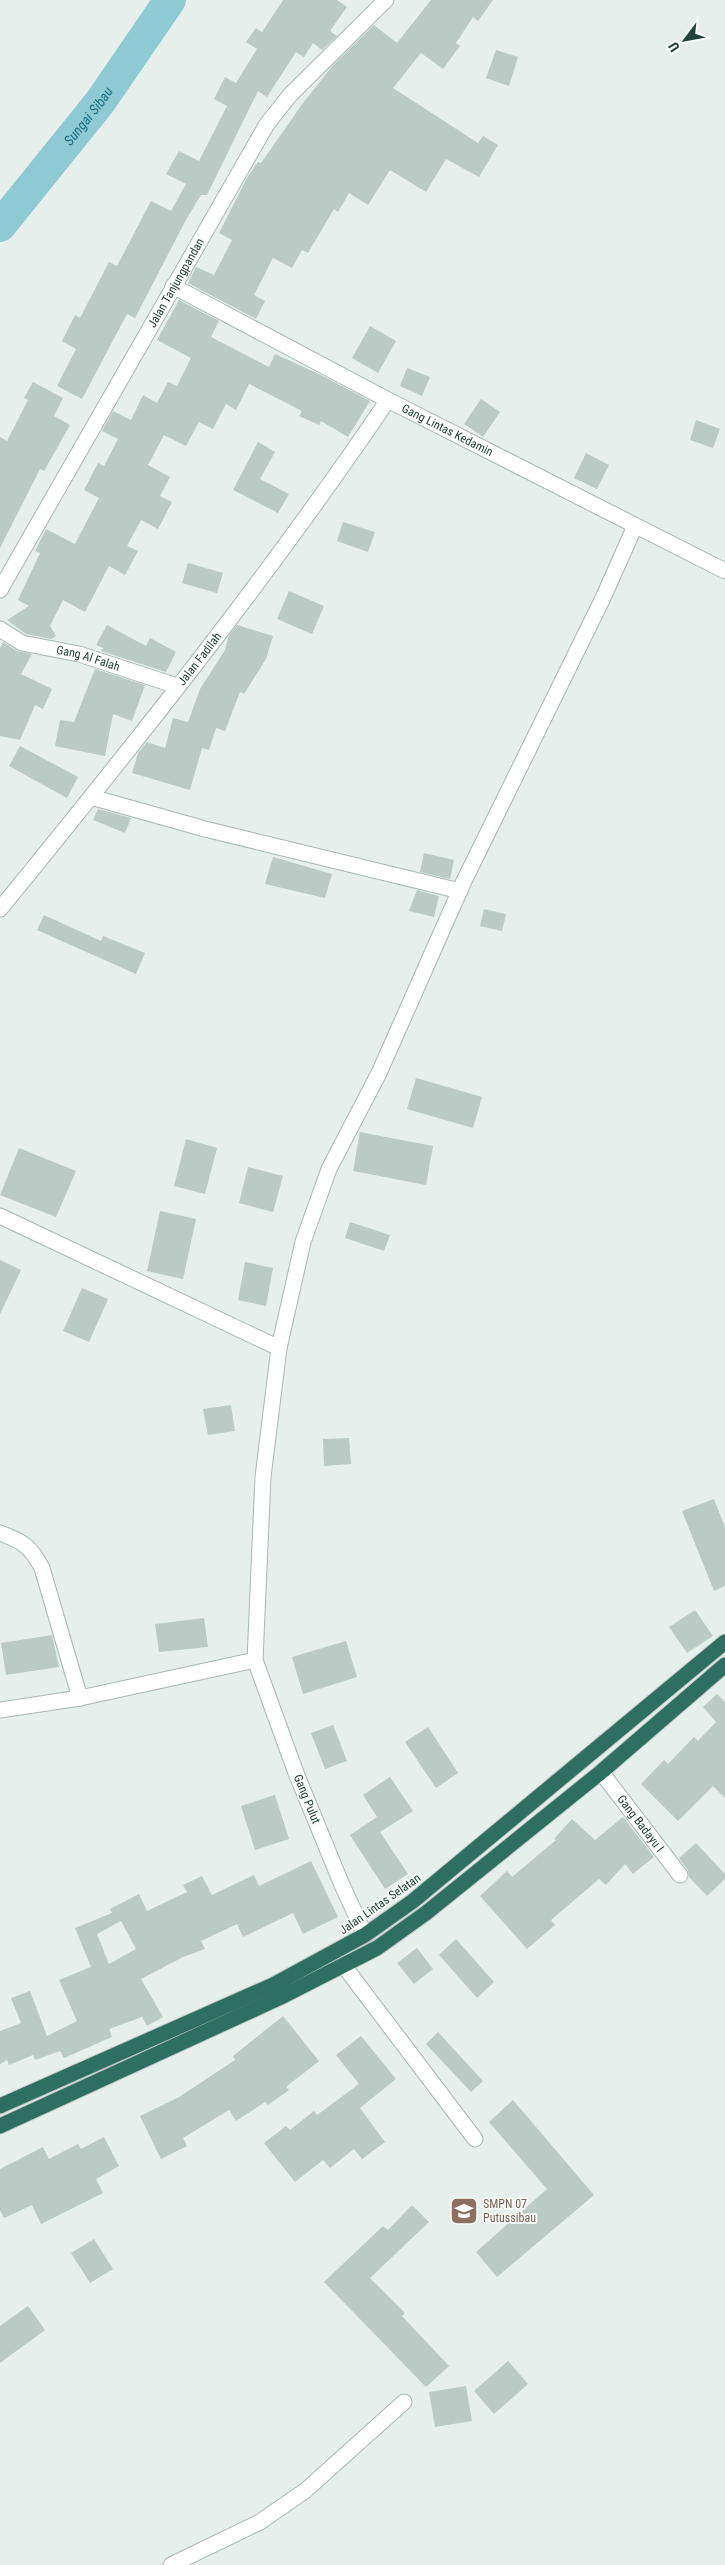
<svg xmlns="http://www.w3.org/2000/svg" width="725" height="2565" font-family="'Roboto Condensed',sans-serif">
<rect width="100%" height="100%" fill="#e6efeb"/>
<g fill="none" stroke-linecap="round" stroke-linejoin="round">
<path stroke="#8ec9d4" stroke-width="32" id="s1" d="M0,226L100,102L170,0"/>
</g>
<g fill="#bbcac4" fill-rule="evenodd">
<path d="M283,0H337L347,7L330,31L337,36L322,50L313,43L304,57L296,52L267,97L258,91L207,195H201L187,218L135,318L127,314L82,399L57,386L76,349L62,341L75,315L80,318L109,262L117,266L151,201L171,211L186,184L166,174L179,151L199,161L227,106L214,99L225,77L236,83L257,49L246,42L256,28L262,32Z"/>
<path d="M431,0H493L478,21L473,17L456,43L460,46L443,69L421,53L393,88L478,143L483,136L498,145L479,177L446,159L426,192L390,170L368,205L349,193L338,212L334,209L308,253L302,250L292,268L273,258L254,295L265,301L256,319L188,283L196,267L214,275L232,240L219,233L248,176L258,162L261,163L303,103L334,64L374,25L397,43Z"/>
<path d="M496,50L518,57L509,86L486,78Z"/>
<path d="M179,300L219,321L211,337L269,367L275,354L319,374L370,401L348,437L321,421L319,425L299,416L302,411L249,384L236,410L226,404L213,429L199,422L186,446L164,435L148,465L170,477L160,496L172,502L158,529L141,520L127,546L138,551L125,575L109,566L85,612L63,600L50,626L56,636L51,639L26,634L7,620L29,606L18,600L40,553L35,551L46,529L75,544L99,498L84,490L98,463L104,466L118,439L102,431L113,411L131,420L143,395L157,403L168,382L177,386L191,358L157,340Z"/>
<path d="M370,326L396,341L378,373L352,358Z"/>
<path d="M407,368L430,377L422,396L400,386Z"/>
<path d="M33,382L63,398L54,416L70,425L44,471L40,469L0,548V437L7,441L28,400L24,398Z"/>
<path d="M481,399L500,412L483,437L464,424Z"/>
<path d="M696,420L720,429L713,448L690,440Z"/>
<path d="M258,442L275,452L260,479L289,494L278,513L233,490Z"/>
<path d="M586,453L609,465L597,489L574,478Z"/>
<path d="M343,522L375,532L368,552L337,541Z"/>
<path d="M188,563L223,573L217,593L182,583Z"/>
<path d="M289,591L324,606L312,634L277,619Z"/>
<path d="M107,625L146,646L150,638L176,652L166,672L101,651L103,648L96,645Z"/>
<path d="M237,625L273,636L266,659L244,694L240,692L225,731L216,728L209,750L202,748L190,790L132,773L138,753L147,742L165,748L173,718L188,722L200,689L225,650L229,635Z"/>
<path d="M3,642L17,651L32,654L21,674L52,689L43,709L35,705L20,740L0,736V648Z"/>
<path d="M95,669L145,685L132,721L113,714L105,756L55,746L60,720L74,722Z"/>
<path d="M20,746L78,777L67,798L9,766Z"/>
<path d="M98,809L131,818L125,833L93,820Z"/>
<path d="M424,853L454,860L450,879L420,872Z"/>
<path d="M273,857L332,874L325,898L265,884Z"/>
<path d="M417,890L439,896L434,917L409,911Z"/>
<path d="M484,909L506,914L502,931L480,926Z"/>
<path d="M44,915L101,941L103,936L145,953L136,974L37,930Z"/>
<path d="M416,1078L482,1097L473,1128L407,1109Z"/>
<path d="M360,1132L433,1146L426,1185L353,1171Z"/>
<path d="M186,1139L217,1148L205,1194L174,1186Z"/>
<path d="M19,1148L76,1171L56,1217L0,1195Z"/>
<path d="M248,1167L283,1176L273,1212L239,1203Z"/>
<path d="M160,1211L196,1219L183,1279L147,1271Z"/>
<path d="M350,1222L390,1235L384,1251L345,1238Z"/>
<path d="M0,1260L21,1270L0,1314Z"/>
<path d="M245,1262L273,1268L266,1306L238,1300Z"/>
<path d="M82,1288L108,1299L89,1342L63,1331Z"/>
<path d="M231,1405L235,1431L208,1435L203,1409Z"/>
<path d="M349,1438L351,1464L324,1466L323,1439Z"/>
<path d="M714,1499L725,1527V1586L714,1591L682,1511Z"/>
<path d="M695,1610L713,1636L687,1653L669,1627Z"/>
<path d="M204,1618L208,1647L159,1652L155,1624Z"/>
<path d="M52,1635L59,1667L6,1675L1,1643Z"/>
<path d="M346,1641L357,1677L303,1694L292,1657Z"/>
<path d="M717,1694L725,1702V1798L713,1786L678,1821L641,1784L664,1760L668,1764L694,1737L698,1741L716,1722L703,1707Z"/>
<path d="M333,1725L347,1761L325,1769L311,1733Z"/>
<path d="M428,1727L458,1773L436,1788L405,1742Z"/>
<path d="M390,1777L413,1811L380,1832L408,1874L385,1889L350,1835L377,1817L363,1795Z"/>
<path d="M275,1795L289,1839L255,1850L241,1806Z"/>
<path d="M623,1817L654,1857L633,1874L625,1864L606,1885L599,1879L551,1920L555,1925L527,1949L480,1896L507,1871L512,1877L556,1840L554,1839L572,1819L595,1840Z"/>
<path d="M696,1843L725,1874V1879L707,1896L689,1877L688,1870L679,1858Z"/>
<path d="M311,1861L338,1917L303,1934L293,1913L243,1937L237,1924L201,1941L205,1949L183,1957L141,1979L163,2017L147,2026L142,2017L109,2029L112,2037L64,2058L60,2051L35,2060L33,2055L9,2065L7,2060L0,2064V2031L21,2023L11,1998L30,1991L47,2036L77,2021L59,1980L91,1967L75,1928L112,1913L110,1909L139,1894L147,1911L187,1892L183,1885L202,1876L212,1895L254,1875L259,1886ZM121,1921L136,1949L109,1964L97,1934Z"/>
<path d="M456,1939L494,1982L477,1998L439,1955Z"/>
<path d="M417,1948L433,1969L414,1984L397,1963Z"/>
<path d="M283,2016L319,2061L286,2087L289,2090L268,2105L265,2102L236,2121L229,2110L183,2138L187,2146L161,2159L140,2116L179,2097L235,2060L233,2056Z"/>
<path d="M438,2032L483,2081L471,2092L426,2044Z"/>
<path d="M361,2036L396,2079L360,2108L385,2142L362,2159L354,2149L330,2168L323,2160L295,2182L264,2143L286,2126L290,2130L314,2111L317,2115L359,2084L336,2055Z"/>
<path d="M513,2100L594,2195L497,2277L476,2252L547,2189L489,2122Z"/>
<path d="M104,2137L119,2166L96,2179L103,2193L41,2224L32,2205L4,2218L0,2210V2169L43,2147L49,2159L78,2144L81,2149Z"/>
<path d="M412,2205L429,2222L370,2278L405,2313L402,2316L449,2366L426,2387L324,2282L383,2226L388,2230Z"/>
<path d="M94,2239L113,2269L90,2283L71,2253Z"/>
<path d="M28,2306L45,2330L0,2363V2326Z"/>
<path d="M508,2361L528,2384L494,2414L474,2391Z"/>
<path d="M466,2386L472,2421L435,2427L429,2392Z"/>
</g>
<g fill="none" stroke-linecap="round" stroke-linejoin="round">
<g stroke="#a8b8b2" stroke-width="17">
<g id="minor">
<path id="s2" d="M173,286L388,400L725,571"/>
<path id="s3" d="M0,590L267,124L290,95L386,0"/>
<path id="s4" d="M0,629L22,643L79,654L177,686"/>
<path d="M91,797L205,829L460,891"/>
<path id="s5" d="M0,909C135,744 268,577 388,400"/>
<path d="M0,1216L279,1348"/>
<path d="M0,1533C24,1542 30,1546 42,1568L80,1698"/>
<path d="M0,1710L80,1698L255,1660"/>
<path id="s6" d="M601,1772L680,1875"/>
<path d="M365,1935L342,1885L296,1773L255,1660L263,1477L279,1348L303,1242L329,1169L379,1073L464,881L603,598L635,526"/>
<path d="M344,1966L475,2139"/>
<path d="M171,2565L260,2522L306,2490L404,2402"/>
</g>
</g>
<g stroke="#c2cac8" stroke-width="17">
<g id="highway">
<path d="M0,2106L273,1985L365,1935L413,1901L725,1642"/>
<path d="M0,2126L281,1997L377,1948L426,1913L601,1772L725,1665"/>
</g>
</g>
<use href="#minor" stroke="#fff" stroke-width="15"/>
<use href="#highway" stroke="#2f6f62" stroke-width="15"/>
</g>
<defs>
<g id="school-square" transform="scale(1.4375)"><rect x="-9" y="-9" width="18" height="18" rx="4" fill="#8d6e63" stroke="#f7fbf9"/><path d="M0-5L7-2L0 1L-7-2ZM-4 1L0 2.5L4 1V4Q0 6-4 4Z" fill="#fff"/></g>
</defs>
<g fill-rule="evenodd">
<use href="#school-square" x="464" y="2211"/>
</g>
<g text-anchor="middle" stroke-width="4" stroke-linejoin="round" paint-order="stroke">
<g font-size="12" fill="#24423a" stroke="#f7fbf9">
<text dy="4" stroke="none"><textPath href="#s3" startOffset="354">Jalan Tanjungpandan</textPath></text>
<text dy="4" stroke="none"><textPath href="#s2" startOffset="310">Gang Lintas Kedamin</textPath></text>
<text dy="4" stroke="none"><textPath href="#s4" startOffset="94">Gang Al Falah</textPath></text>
<text dy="4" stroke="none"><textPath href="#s5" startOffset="320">Jalan Fadilah</textPath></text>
<text transform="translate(307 1799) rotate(68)" y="4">Gang Pulut</text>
<text dy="4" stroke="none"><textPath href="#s6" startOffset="65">Gang Badayu I</textPath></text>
<text transform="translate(380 1904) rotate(-35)" y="4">Jalan Lintas Selatan</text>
</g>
<g font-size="12" fill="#785e54" stroke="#f7fbf9" text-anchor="start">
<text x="483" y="2208">SMPN 07<tspan x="483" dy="14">Putussibau</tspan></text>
</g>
<g font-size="14" font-style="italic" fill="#1c6f80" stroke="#f7fbf9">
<text dy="5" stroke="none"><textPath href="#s1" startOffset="141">Sungai Sibau</textPath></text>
</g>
</g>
<g transform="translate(685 40) rotate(238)" stroke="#f7fbf9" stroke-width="4" paint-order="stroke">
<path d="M0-4L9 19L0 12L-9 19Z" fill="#24423a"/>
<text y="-8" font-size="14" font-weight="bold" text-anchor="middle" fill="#24423a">U</text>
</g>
</svg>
